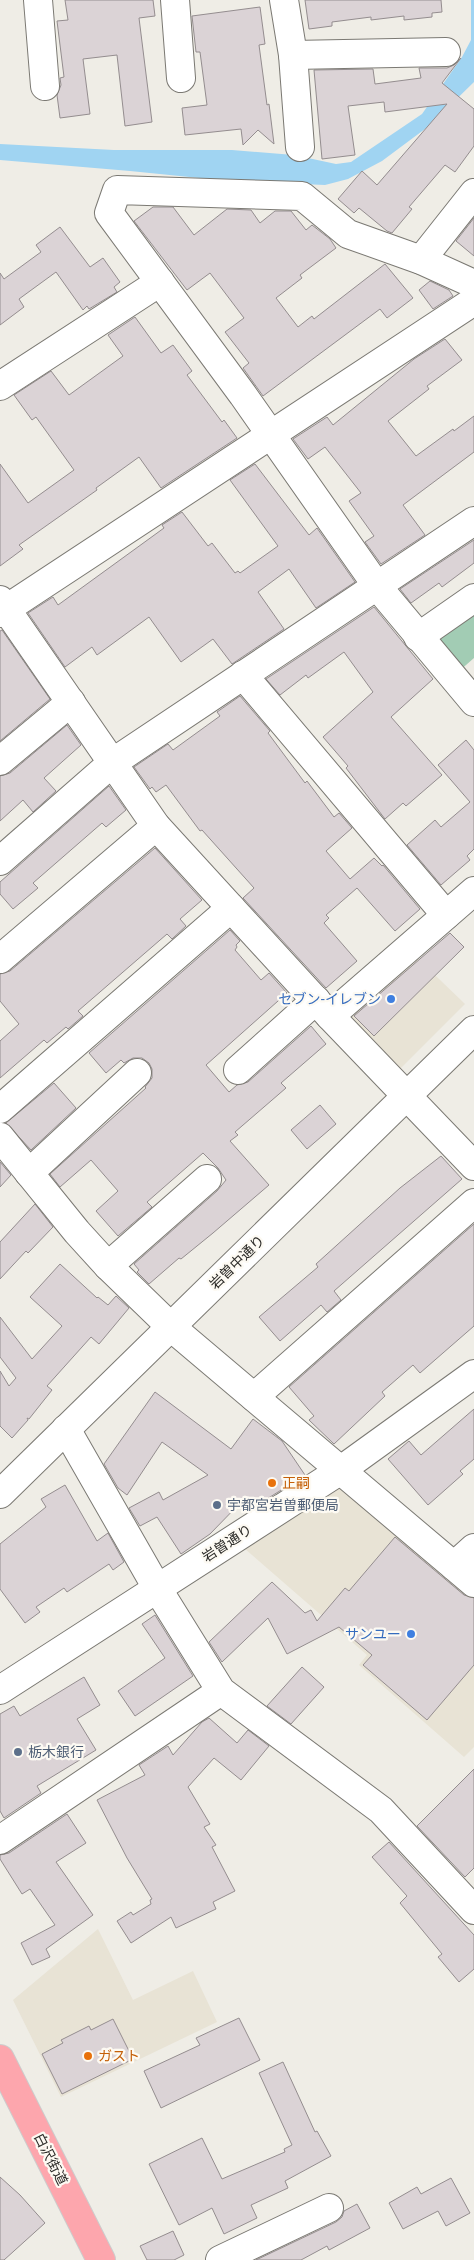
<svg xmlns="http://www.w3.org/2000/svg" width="474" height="2260" font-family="'Open Sans','Noto Sans JP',sans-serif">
<rect width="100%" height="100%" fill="#efede6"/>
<g fill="#e8e3d5">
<path d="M412,953L465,1004L395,1074L343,1013Z"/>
<path d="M343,1481L474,1592V1747L464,1757L359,1665L367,1655L244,1548Z"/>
<path d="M98,1929L133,2000L193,1971L217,2022L61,2097L13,2000Z"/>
</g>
<path fill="#a2ccb4" d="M474,610V658L458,672C430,632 436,636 474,610Z"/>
<path fill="#a0d4f2" d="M471,0H474V82L429,126L382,161L348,179L325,185L229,181L130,171L0,160V144L114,150H232L294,155L336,164L351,162L422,114L462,57L471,40Z"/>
<g fill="#dbd3d6" stroke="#948d8f">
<path d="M65,0H153L155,16L139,18L152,122L125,126L117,55L83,59L90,114L60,118L57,95L61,85L60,78L64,77L57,21L68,20Z"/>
<path d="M305,0H441L442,12L432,13V17L404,20V16L371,20V17L332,22V26L309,29Z"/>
<path d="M260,7L265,44L259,45L267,105L269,104L274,144L258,130L243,145L241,129L185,135L182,108L207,105L200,52H196L192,16Z"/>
<path d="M461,58L442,83L474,109V146L455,172L445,165L409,207L412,209L392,233L387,231L359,208L354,213L338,199L362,171L377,185L447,104L385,112L384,102L348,106L355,155L322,159L314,70L373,69L375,84L421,78L419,68H447L454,65Z"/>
<path d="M153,207H173L194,235L227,209L251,210L260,223L275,211H291L306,230L312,225L330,239L336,248L300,275L302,278L276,298L298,327L312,316L314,319L385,264L413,298L387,318L380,309L263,396L243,368L249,363L225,332L244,318L210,273L187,290L134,221Z"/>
<path d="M474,218V256L456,241Z"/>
<path d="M60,227L90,267L103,258L120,282L114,287L117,292L89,309L87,306L83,310L56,272L19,299L24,307L0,325V273L4,279L41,252L36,245Z"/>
<path d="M430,281L449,290L453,296L433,309L419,290Z"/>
<path d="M135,317L161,353L173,345L192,371L187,375L222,422L224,420L237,438L161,488L139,457L96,488L97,490L19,545L23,549L0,566V464L28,503L74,470L36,417L32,420L14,395L51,371L69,395L123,356L108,335Z"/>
<path d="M445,339L462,360L427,386L429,389L388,421L416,456L453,429L454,431L474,416V452L403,505L425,535L381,564L365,542L374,536L349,501L361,493L325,447L308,459L293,439L327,417L333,425L414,359Z"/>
<path d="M255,464L309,535L317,528L355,582L316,608L289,569L258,592L284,629L232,664L213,639L181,662L149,617L97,655L92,647L65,667L28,613L53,597L58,605L164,528L162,525L182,512L208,546L212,543L235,573L238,571L240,573L278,546L230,480Z"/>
<path d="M474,540V563L442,587L439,583L411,603L400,589Z"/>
<path d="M374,607L433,679L391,717L442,775L406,806L403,803L385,819L346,768L348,766L323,737L373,692L344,652L308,678L306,675L280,695L266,679Z"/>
<path d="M2,630L50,699L0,741V631Z"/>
<path d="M240,696L270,731L268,733L305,783L307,781L334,817L339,813L352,828L326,851L350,879L374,858L382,866L383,865L420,909L395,931L357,888L326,915L329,918L324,923L357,961L326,988L243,898L254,888L202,830L200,831L166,785L156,792L152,787L150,789L134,767L168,744L173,750L220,716L217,712Z"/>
<path d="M67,725L81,745L44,778L56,791L33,812L23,800L0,821V776L10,773Z"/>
<path d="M466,740L474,750V849L467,856L470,860L441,885L407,845L435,820L441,827L470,802L438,765Z"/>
<path d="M109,786L126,810L106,827L102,823L33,883L38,888L13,909L0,894V882Z"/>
<path d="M155,848L202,900L180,919L186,926L172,939L167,934L78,1011L83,1016L68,1029L66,1027L47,1043L44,1040L0,1078V1041L19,1024L0,1001V974L10,971Z"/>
<path d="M230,930L240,941L236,945L237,947L235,950L261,980L269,973L287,993L206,1065L229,1092L237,1085L248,1082L311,1026L326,1044L281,1083L286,1088L235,1132L238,1135L230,1141L269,1185L213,1233L181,1259L179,1258L149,1284L137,1272L139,1270L134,1264L217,1191L226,1180L218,1168L203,1153L147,1202L152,1207L118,1236L96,1211L118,1191L91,1160L60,1187L50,1174L146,1088L145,1087L152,1078V1069L149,1063L142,1058H133L124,1063L121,1060L106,1073L89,1053Z"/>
<path d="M450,933L464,947L374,1036L354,1016Z"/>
<path d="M54,1083L76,1108L31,1150L6,1123Z"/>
<path d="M320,1105L336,1124L307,1149L291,1130Z"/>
<path d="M441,1156L462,1179L334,1291L341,1300L327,1312L321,1305L280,1341L259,1317L318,1267L316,1264L400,1188Z"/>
<path d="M0,1162L11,1175L0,1187Z"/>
<path d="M35,1204L53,1227L28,1253L26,1251L0,1279V1242Z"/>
<path d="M474,1224V1326L420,1373L413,1365L382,1392L385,1396L334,1444L309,1420L314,1416L289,1387Z"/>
<path d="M60,1264L97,1298L98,1297L108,1305L116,1296L129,1308L99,1344L91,1337L47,1386L52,1390L29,1419L27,1418L28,1420L12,1438L0,1426V1371L9,1386L16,1378L0,1357V1317L32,1359L62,1326L30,1297Z"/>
<path d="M155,1392L231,1449L253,1419L282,1441L305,1475L251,1509L244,1499L210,1534L181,1554L157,1517L140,1526L129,1508L159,1492L163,1500L208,1475L162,1442L127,1495L118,1488L104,1464Z"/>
<path d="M474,1409V1459L460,1471L463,1474L428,1505L388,1459L409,1441L421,1455Z"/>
<path d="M65,1485L97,1541L108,1533L124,1562L113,1570L109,1564L67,1592L64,1588L36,1607L40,1612L25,1623L0,1589V1544L46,1507L41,1499Z"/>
<path d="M395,1537L464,1595L474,1598V1665L427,1720L363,1665L372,1655L339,1627L287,1654L268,1618L222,1662L220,1659L209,1642L272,1582L305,1613L311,1610L317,1621L345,1588L349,1591Z"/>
<path d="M155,1615L193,1676L135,1716L118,1691L165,1658L142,1624Z"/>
<path d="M302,1667L324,1687L291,1724L267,1706Z"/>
<path d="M84,1677L100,1705L77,1719L96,1750L37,1786L41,1793L4,1818L0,1811V1714L14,1706L20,1716Z"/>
<path d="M209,1718L237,1743L248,1730L269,1746L241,1780L214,1758L188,1787L210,1824L204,1827L216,1845L212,1847L235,1891L213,1902L216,1909L176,1928L171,1917L131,1943L117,1921L131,1912L133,1915L151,1904L150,1900L152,1899L127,1858L97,1800L145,1775L139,1765L168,1746L173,1755L202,1722Z"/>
<path d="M474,1769V1868L465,1877L417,1826Z"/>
<path d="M67,1814L86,1843L56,1862L93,1915L46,1949L50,1957L32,1965L21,1943L55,1925L30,1889L22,1894L0,1859V1855L9,1853Z"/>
<path d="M389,1842L474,1935V1969L459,1982L438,1957L442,1954L400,1903L407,1896L372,1857Z"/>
<path d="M239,2018L260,2060L161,2108L144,2071L200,2045L196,2038Z"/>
<path d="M113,2019L133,2059L62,2094L42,2054L63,2043L61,2040L89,2026L91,2030Z"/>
<path d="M283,2062L315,2132L317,2131L331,2156L285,2181L288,2188L251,2205L257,2218L224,2234L212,2208L179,2225L149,2164L202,2138L222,2179L285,2152L284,2149L292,2145L259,2073Z"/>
<path d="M0,2177L20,2195L45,2223L4,2260H0Z"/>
<path d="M451,2178L470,2213L446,2226L438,2211L403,2229L389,2203L417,2187L421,2194Z"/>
<path d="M357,2204L370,2228L329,2250L327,2246L301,2260H256L336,2222L342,2217L344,2211Z"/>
<path d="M173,2231L184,2255L174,2260H147L140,2246Z"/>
</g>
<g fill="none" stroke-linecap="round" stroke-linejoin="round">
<g stroke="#7b7973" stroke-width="30">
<g id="minor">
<path d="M38,0L45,86"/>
<path d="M175,0L181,78"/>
<path d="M284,0L293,55L300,147"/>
<path d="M293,55L446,52"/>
<path d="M421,260L474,193"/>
<path d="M474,284L421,260L348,234L302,196L117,190L109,213L243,395L377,586L474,702"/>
<path d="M0,386L160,282"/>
<path d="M0,600L156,826L330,1016L474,1166"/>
<path d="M0,613L474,301"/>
<path d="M418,637L474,598"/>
<path d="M243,675L446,915"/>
<path d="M0,761L71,702"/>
<path d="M0,861L112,763L474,521"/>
<path d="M0,959L156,826"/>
<path d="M330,1016L474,891"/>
<path d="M238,1070L316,1000"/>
<path d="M0,1109L231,908"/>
<path d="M0,1137L77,1232L108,1266L171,1327L474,1583"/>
<path d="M29,1173L137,1073"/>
<path d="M108,1266L207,1179"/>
<path d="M254,1397L474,1203"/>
<path d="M66,1429L157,1588L221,1691L381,1810L474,1910"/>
<path d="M0,1494L474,1030"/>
<path d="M454,1566L474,1548"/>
<path d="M0,1690L341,1470L474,1374"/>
<path d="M0,1840L221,1691"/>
<path d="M220,2260L329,2208"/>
</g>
</g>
<g stroke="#cdcccc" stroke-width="30">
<path id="major" d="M0,2059L101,2260"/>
</g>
<use href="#minor" stroke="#fff" stroke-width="28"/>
<use href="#major" stroke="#fda6ad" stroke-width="28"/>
</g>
<g fill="#3f7fe0" stroke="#fdfaf3" stroke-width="2">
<circle cx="391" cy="999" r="5"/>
<circle cx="411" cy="1634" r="5"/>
</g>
<g fill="#e8710a" stroke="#fdfaf3" stroke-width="2">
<circle cx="272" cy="1483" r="5"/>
<circle cx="88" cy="2056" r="5"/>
</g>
<g fill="#5c6f8a" stroke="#fdfaf3" stroke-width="2">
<circle cx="217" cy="1505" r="5"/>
<circle cx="18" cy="1752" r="5"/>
</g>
<g text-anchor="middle" stroke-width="4.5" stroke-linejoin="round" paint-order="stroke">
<g font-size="14" fill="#366cbe" stroke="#fdfaf3" text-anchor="end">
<text x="381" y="1004">セブン-イレブン</text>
<text x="401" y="1639">サンユー</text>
</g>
<g font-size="14" fill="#2d2c29" stroke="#fdfaf3">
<text transform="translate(237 1262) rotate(-44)" y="5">岩曽中通り</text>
<text transform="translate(227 1543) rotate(-33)" y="5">岩曽通り</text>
<text transform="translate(51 2159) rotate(63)" y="5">白沢街道</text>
</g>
<g font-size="14" fill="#c56008" stroke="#fdfaf3" text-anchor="start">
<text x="282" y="1488">正嗣</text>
<text x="98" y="2061">ガスト</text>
</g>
<g font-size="14" fill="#4e5e75" stroke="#fdfaf3" text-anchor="start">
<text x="227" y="1510">宇都宮岩曽郵便局</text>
<text x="28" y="1757">栃木銀行</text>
</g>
</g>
</svg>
